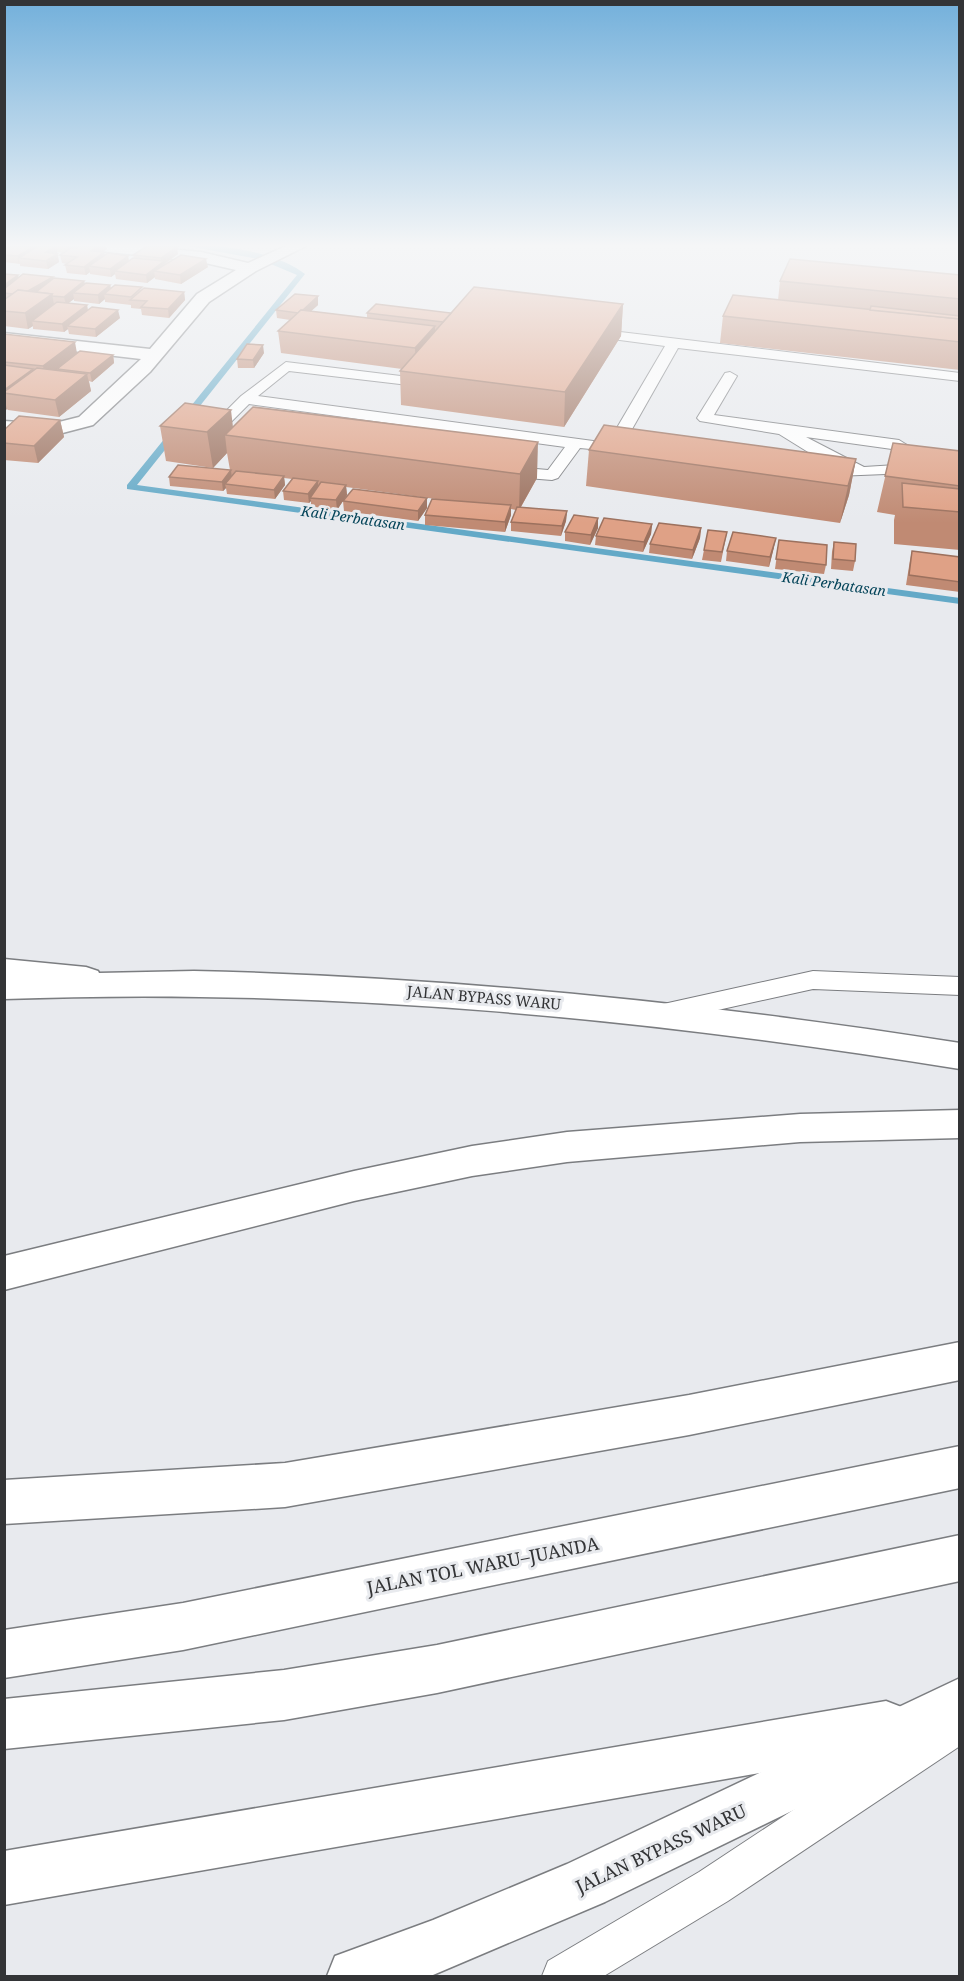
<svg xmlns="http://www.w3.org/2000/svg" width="964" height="1981" font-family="'Noto Serif',serif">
<rect width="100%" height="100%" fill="#e8eaee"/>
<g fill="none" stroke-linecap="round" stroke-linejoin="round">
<path fill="#63a9c7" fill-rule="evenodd" d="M187,246C220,243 279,253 305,274L137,485L960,598V604L127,489V485L297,275L259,259Z"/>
<g stroke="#7b7d80" stroke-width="2">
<g id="lane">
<path d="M587,328L960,373V381L678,348L623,445L632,447L634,450L632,453L580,448L558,478L552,480L503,476L495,471L503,466L548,470L565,447L249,404L226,427L234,432L231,435H221L208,429L241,396L286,362L417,378L424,382L417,386L289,371L258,396L608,443L665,346L582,335L580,332Z"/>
<path d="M730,372L737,376L714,415L899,440L907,445L899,450L806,437L864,467L960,461V471L811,477L809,474L811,471L843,468L808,452L779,434L700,421L697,418L725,373Z"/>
<path d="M813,971L960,977V995L813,989L659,1023L650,1021L646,1014L650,1007L659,1005Z"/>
<path d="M957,1706L960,1707V1746L728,1901L604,1976H542L548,1961L699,1872L943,1711Z"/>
</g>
</g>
<g stroke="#7b7d80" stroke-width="3">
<path id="street" d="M92,246H140L201,252L248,263L286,246H306L256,271L209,302L150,372L93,425L51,436L4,433V421L51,424L79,417L141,359L4,343V333L150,349L197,294L236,270L201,262L100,251Z"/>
</g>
<g stroke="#7b7d80" stroke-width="3">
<g id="secondary">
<path d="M4,959L86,967L98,971L102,979L98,987L86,991L4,982Z"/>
<path d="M886,1701L904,1708L911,1726L904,1744L886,1751L4,1905V1851Z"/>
</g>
</g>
<g stroke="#7b7d80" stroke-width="3">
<g id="highway">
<path d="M194,971C450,977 706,1003 960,1043V1069C643,1018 325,987 4,999V975Z"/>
<path d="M960,1110V1138L800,1142L567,1162L472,1176L354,1201L4,1290V1256L354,1171L472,1146L567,1132L800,1114Z"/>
<path d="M960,1342V1380L689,1435L285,1507L4,1524V1480L285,1463L689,1395Z"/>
<path d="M960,1446V1488L183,1650L4,1678V1630L183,1603Z"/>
<path d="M960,1535V1581L437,1693L284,1720L4,1749V1699L284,1670L437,1645Z"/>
<path d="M960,1678V1729L605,1902L433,1975L327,1976L335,1956L433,1920L567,1864Z"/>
</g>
</g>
<use href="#lane" fill="#fff" fill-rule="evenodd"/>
<use href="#street" fill="#fff" fill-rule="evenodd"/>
<use href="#secondary" fill="#fff" fill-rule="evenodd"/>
<use href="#highway" fill="#fff" fill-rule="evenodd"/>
</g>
<g fill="#c08a73">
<path d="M4,246H37V247L38,246H106L107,249L102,252H104L105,255L128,256L129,261L134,258L133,255L178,254L164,265L208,267L181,284L155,279V277L147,283L116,279L115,274L111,277L90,274V272L86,275L67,273L65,265L67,264L62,263L60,255L63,253L57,252L59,262L48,269L20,266V264L4,262Z"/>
<path d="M4,274L18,278L53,277V279L84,281L85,284L110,285L111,288L184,292L185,300L169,318L142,315L141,309L131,308V305L105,302V299L99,304L74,301V299L68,303L87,305L88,310L120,318L96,337L69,334L68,329L64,332L33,329V326L28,329L4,326Z"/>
<path d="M960,275V370L720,343L723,316L778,300L780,281Z"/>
<path d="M623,304L621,336L564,427L401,405L400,371L402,369L281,353L278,331L290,320L277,318L276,310L318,305L311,311L367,318V313H451Z"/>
<path d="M4,334L77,353L113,355L114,363L92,382L89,381L91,391L59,417L8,410L7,409L4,410Z"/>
<path d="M264,353L254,368H238L237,359Z"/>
<path d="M253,407L537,478L521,507L567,511L566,521L561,536L511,531V522L516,510L511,509V515L505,532L425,525V515L443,500L346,487L347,495L337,510L311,507V501L309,503L284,500L283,491L292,479L284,478L285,485L275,499L227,494L226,488L223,491L170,486L169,477L230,470L227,453L213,468L166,461L160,426L233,427Z"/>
<path d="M60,420L64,437L38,463L4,460L5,429Z"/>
<path d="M893,443L960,451V550L894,544V520L895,515L877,512Z"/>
<path d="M589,450L856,459L849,495L840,523L586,486Z"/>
<path d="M427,498V508L418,521L344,511L343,501Z"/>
<path d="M598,518V528L590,545L565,541V532Z"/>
<path d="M652,524L651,534L643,552L595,545L596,536Z"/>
<path d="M701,528L700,538L692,559L649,553L650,544Z"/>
<path d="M727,532L721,562L702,560L704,550Z"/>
<path d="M779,540L826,565L824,574L775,569Z"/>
<path d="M834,542L855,561L853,571L831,569L832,552Z"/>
<path d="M774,547L769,567L726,561L727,551Z"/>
<path d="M912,551L960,557V592L906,585L910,560Z"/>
</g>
<g fill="#9c715e">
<path d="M35,246H37L38,252L19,258V264L18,256Z"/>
<path d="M56,246L59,262L48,269L46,261V252Z"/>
<path d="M98,246H106L107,249L92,259L91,251Z"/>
<path d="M177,247L178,254L154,271L155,277L147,283L146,275L161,263V258Z"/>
<path d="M104,252L106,260L89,266L90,272L86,275L84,267Z"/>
<path d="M128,256L129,264L115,271V274L111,277L110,269Z"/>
<path d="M206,259L208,267L181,284L180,275Z"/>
<path d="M18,275L20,283L4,293V285Z"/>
<path d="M53,277L54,285L38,295H23Z"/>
<path d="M84,281L86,289L73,293L74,299L66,305L64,297Z"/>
<path d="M110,285L112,293L104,294L105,299L99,304L98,295Z"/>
<path d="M184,292L185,300L169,318L168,309Z"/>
<path d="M52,294L55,309L32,321L33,326L28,329L25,313Z"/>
<path d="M318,296V305L300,321L299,313Z"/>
<path d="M623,304L621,336L564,427L565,392Z"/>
<path d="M87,305L88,314L67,326L68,329L64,332L62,324Z"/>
<path d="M118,310L120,318L96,337L95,329Z"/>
<path d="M435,326V348L416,370L415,348Z"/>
<path d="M75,342L78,359L57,369L58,374L46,383L43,366Z"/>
<path d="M263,345L264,353L254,368L253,360Z"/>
<path d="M113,355L114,363L92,382L90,373Z"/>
<path d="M33,369L37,385L4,393V390Z"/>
<path d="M87,374L91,391L59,417L55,400Z"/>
<path d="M4,398L7,409L6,410L4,404Z"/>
<path d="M231,410L234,436L225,435L227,453L213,468L207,432Z"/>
<path d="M60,420L64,437L38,463L34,446Z"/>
<path d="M538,442L537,478L519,510L520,474Z"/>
<path d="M856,459L849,495L840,523L848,486Z"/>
<path d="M231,470L232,479L225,484L226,488L223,491L222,482Z"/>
<path d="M284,476L285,485L275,499L274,490Z"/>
<path d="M318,481V490L310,498L311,501L309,503L308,494Z"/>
<path d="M346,485L347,495L337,510L336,500Z"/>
<path d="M427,498V508L418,521V511Z"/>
<path d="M511,505V515L505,532V522Z"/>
<path d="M567,511L566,521L561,536L562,526Z"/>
<path d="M598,518V528L590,545L591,535Z"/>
<path d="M652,524L651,534L643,552L644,542Z"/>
<path d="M701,528L700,538L692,559L693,550Z"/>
<path d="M776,538L774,547L769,567L770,557Z"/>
</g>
<g fill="#dfa186" stroke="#9c715e" stroke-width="1.5">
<path d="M11,246H35L18,256L4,255V250Z"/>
<path d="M38,246H56L46,252L57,254L46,261L19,258Z"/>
<path d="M63,246H98L91,251L104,252L84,267L65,265L77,257L60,255L71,248H78Z"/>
<path d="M147,246H169L177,247L161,258L133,255Z"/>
<path d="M108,253L128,256L110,269L89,266Z"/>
<path d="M181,255L206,259L180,275L154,271Z"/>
<path d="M133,258L164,261L146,275L115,271Z"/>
<path d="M790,259L960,275V299L780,281Z"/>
<path d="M4,274L18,275L4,285Z"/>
<path d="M23,274L53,277L28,291L18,290L13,294L4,293V289Z"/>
<path d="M54,278L84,281L64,297L52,296V294L36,292Z"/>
<path d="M86,283L110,285L98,295L73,293Z"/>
<path d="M115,285L142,287L131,297L104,294Z"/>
<path d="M474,287L623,304L565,392L400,371Z"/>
<path d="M144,288L184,292L168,309L141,307L147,301L130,300Z"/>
<path d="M18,290L52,294L25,313L4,311V300Z"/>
<path d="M295,294L318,296L303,310H301L298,313L276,310Z"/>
<path d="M733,295L960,319V342L723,316Z"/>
<path d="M57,302L87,305L62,324L32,321Z"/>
<path d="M376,304L451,313L443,322L367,313Z"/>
<path d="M871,306L960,316V319L870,310Z"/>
<path d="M92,307L118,310L95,329L67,326Z"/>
<path d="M301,310L435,326L415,348L278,331Z"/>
<path d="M4,334L75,342L43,366L4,362Z"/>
<path d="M247,344L263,345L253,360L237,359Z"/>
<path d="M80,351L113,355L90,373L57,369Z"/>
<path d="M4,365L33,369L4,390Z"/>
<path d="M37,368L87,374L55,400L4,393V392Z"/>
<path d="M185,403L231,410L207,432L160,426Z"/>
<path d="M253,407L538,442L520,474L225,435Z"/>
<path d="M19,416L60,420L34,446L4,443V430Z"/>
<path d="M604,425L856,459L848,486L589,450Z"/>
<path d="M893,443L960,451V486L885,476Z"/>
<path d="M178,465L231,470L222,482L169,477Z"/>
<path d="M236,471L284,476L274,490L225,484Z"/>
<path d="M293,478L318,481L308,494L283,491Z"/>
<path d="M321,482L346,485L336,500L310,498Z"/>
<path d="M902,483L960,489V512L903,507Z"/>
<path d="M353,489L427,498L418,511L343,501Z"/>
<path d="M432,499L511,505L505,522L425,515Z"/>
<path d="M517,507L567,511L562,526L511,522Z"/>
<path d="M574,515L598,518L591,535L565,532Z"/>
<path d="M604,518L652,524L644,542L596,536Z"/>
<path d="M659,523L701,528L693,550L650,544Z"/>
<path d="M708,530L727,532L722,552L704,550Z"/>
<path d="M733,532L776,538L770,557L727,551Z"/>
<path d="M779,540L827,545L826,565L776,559Z"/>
<path d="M834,542L856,544L855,561L833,559Z"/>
<path d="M912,551L960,557V582L909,575Z"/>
</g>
<linearGradient id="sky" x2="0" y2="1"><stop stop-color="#73b0db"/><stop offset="0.47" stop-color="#f5f6f7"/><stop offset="1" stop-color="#f5f6f7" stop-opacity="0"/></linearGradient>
<rect width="964" height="523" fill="url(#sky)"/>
<g text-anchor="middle" stroke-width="6" stroke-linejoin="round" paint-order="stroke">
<g font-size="14" font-style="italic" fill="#044459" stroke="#e8eaee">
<text transform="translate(353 518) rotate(8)" y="5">Kali Perbatasan</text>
<text transform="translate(834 584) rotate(8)" y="5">Kali Perbatasan</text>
</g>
<g font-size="15" fill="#333436" stroke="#e8eaee">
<text transform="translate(484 998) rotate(5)" y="5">JALAN BYPASS WARU</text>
</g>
<g font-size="18" fill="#333436" stroke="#e8eaee">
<text transform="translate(483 1566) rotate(-11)" y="6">JALAN TOL WARU–JUANDA</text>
<text transform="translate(661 1849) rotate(-25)" y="6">JALAN BYPASS WARU</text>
</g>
</g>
<rect width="964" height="1981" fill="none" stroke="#333436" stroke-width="12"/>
</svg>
